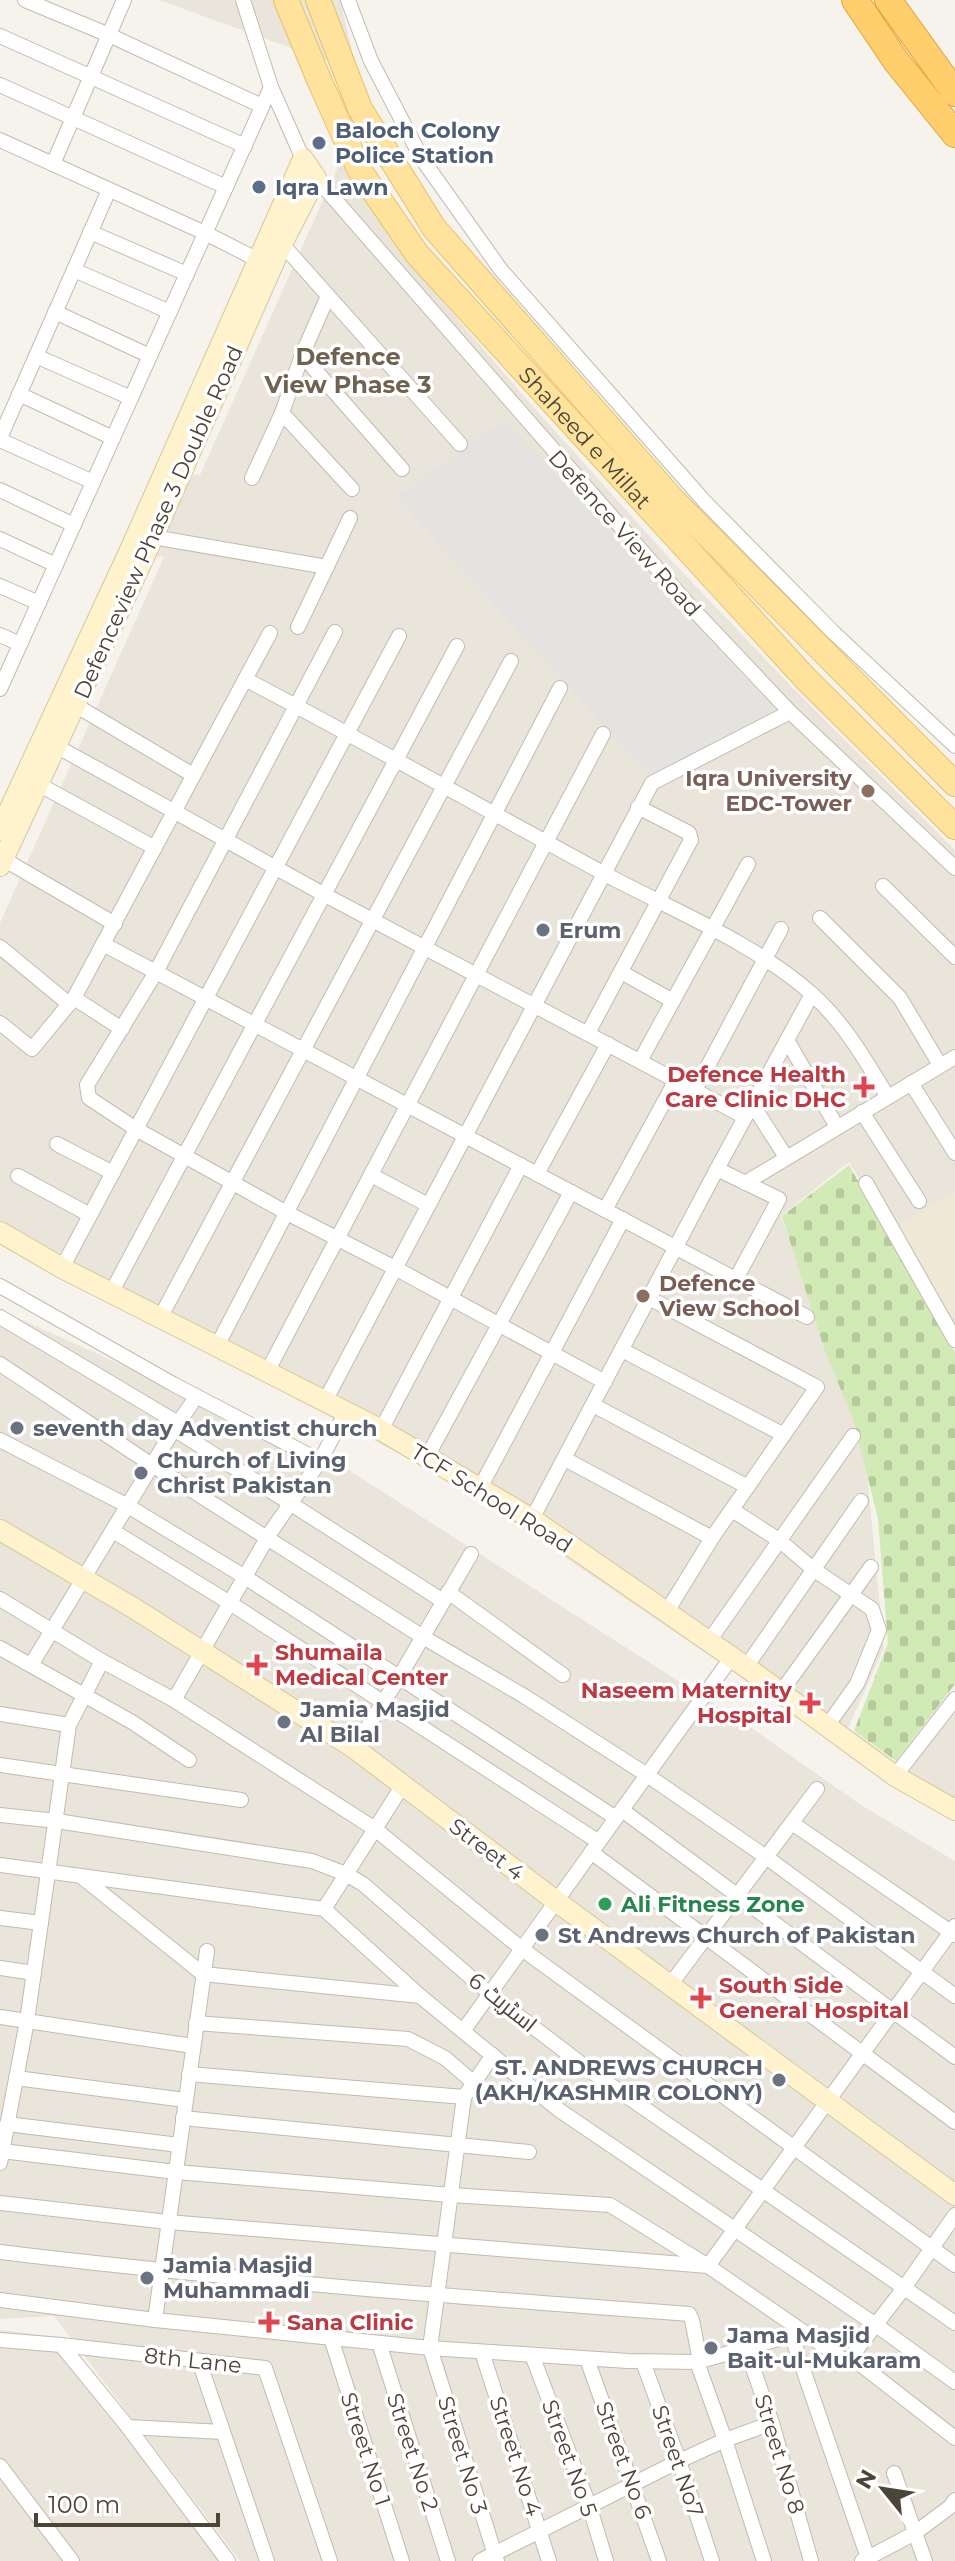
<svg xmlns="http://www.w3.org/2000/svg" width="955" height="2561" font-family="Montserrat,Cairo,sans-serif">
<defs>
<pattern id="cemetery-stones" width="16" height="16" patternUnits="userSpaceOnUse" patternTransform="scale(2)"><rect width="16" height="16" fill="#d2eab5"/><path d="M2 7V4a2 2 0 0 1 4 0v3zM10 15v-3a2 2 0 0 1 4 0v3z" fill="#b6ca9c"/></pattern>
</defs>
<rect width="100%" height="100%" fill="#f6f3ec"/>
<g fill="#eae5da">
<path d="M159,0H340L357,72Z"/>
<path d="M341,160L400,252L528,401L673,562L787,682L955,850V1334L849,1162L781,1216L864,1444L884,1648L848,1728L833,1740L462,1487L0,1242V923L164,557L145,555L181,472L200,475Z"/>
<path d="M0,1310L333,1460L750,1727L861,1805L955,1861V2561H240L54,2316L0,2319Z"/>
<path d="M955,1691V1799L896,1765Z"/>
<path d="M0,2330L60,2337L236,2561H0Z"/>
</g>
<path fill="#efe8d6" d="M955,1191V1318L953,1319L898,1226Z"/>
<path fill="#f6e3e0" d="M868,1072L879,1092L861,1103L850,1082Z"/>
<path fill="url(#cemetery-stones)" d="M849,1165L955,1352V1684L896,1761L854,1731L888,1643L878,1519L854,1422L824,1348L782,1216Z"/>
<path fill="#e5e3e0" d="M505,419L774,710L650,777L396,497Z"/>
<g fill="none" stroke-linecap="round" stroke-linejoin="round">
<g stroke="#c2bbae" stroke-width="16">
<g id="street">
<path d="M25,0L109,35L262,106"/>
<path d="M243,0L271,87L303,159"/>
<path d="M348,0L371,61L422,159L501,270L705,502L833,632L955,746"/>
<path d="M0,36L245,146"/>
<path d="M0,85L226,187"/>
<path d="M0,140L205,233L264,263"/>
<path d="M53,164L124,0"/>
<path d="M316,178L689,605L790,712L955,868"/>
<path d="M90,232L187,274"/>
<path d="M282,244L460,444"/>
<path d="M74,270L170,312"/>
<path d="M328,296L302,355L402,469"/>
<path d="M55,312L150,356"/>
<path d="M36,356L131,398"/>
<path d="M19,394L113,438"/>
<path d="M282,413L352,489"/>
<path d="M0,438L109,190"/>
<path d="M0,440L93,482"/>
<path d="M252,478L282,413L302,355"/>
<path d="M0,490L74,525"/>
<path d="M153,537L327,567"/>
<path d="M0,539L56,565"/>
<path d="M0,586L39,603"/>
<path d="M298,627L350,518"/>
<path d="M335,632L156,972L87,1085L89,1098L136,1129L287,1213L395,1268L605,1382"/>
<path d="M0,635L20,644"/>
<path d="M245,679C365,742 483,808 603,873C672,910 755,943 813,995C845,1024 865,1060 888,1097"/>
<path d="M0,689L271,87"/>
<path d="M75,705L193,775"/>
<path d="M56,746L325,895L745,1117"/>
<path d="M38,784L155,848"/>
<path d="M3,859L115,924"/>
<path d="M883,886L955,957"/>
<path d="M820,918L900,998L940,1065"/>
<path d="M103,944L807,1317"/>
<path d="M0,947L69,1004"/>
<path d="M621,972L673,1001"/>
<path d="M74,998L122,1029"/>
<path d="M0,1023L32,1049L74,998L270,633"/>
<path d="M588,1033L691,840L689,833L638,807"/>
<path d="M787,1040L837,1127"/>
<path d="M640,1061L748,864"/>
<path d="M911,1083L955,1153"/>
<path d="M695,1090L781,929"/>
<path d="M752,1104L786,1157"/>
<path d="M862,1112L919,1201"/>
<path d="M57,1144L113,1173"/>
<path d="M717,1169L779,1199L736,1279"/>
<path d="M537,1174L608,1044"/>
<path d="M371,1175L428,1205"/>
<path d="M18,1176L90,1215"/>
<path d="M745,1183L955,1057"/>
<path d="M866,1183L955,1340"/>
<path d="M605,1210L676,1080"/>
<path d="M62,1268L399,636"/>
<path d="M0,1286L173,1384L320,1461"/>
<path d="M111,1293L457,646"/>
<path d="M649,1298L817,1387L712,1538L666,1613"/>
<path d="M0,1317L178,1423"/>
<path d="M160,1318L511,661"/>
<path d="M217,1346L560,688"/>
<path d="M622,1350L784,1435"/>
<path d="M0,1364L152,1465L423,1637L524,1696L647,1775L766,1857L955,1996"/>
<path d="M267,1372L603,734"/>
<path d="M325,1401L652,783L790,712"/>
<path d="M593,1405L748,1487"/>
<path d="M174,1429L443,1601"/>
<path d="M381,1430L521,1165"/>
<path d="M0,1440L128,1506L245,1577L616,1818"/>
<path d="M427,1457L571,1192"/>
<path d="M565,1459L712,1538"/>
<path d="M480,1488L623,1219"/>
<path d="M732,1510L779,1540L813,1569L872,1609L879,1630L857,1684L827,1726"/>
<path d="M532,1519L717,1169L812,994"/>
<path d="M113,1531L230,1603L599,1842"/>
<path d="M448,1592L563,1675"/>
<path d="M0,1599L102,1661L174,1700L375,1829L522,1949L955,2265"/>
<path d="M709,1641L853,1436"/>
<path d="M0,1648L132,1722L189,1760"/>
<path d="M31,1665L174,1429L192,1403"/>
<path d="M746,1667L861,1501"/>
<path d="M781,1692L871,1567"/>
<path d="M174,1700L270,1533L320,1461L346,1412"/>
<path d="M0,1714L69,1725"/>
<path d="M354,1748L400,1676L471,1554"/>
<path d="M0,1765L241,1800"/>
<path d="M895,1776L955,1699"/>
<path d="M622,1810L955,2057"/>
<path d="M0,1815L57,1821L312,1861L346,1874L363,1884L490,1994L596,2075L955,2323"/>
<path d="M792,1823L955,1935"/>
<path d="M591,1852L955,2122"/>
<path d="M0,1865L324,1909L420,1996L559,2110L876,2325L955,2382"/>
<path d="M83,1878L203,1974L420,1996"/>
<path d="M324,1909L403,1785"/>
<path d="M0,1918L41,1923"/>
<path d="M0,1968L34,1973"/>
<path d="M670,1985L817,1789"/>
<path d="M0,2017L193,2046"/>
<path d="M196,2023L408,2039L445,2058L474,2083"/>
<path d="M463,2031L731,1658"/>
<path d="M493,2055L464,2097L430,2348L497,2561"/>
<path d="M189,2074L464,2097"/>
<path d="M16,2078L185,2100"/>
<path d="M183,2118L529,2152"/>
<path d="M7,2124L179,2145"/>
<path d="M2,2151L176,2172L451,2195L610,2205L708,2266L847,2362L904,2288L955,2215"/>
<path d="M0,2163L27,2021L69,1725L102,1661"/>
<path d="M0,2203L168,2222L708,2266L955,1926"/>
<path d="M0,2252C229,2280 459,2297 689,2314L692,2320L700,2361"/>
<path d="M0,2300L155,2320L430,2348L628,2361L697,2362L803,2332"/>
<path d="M155,2320L207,1951"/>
<path d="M791,2334L869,2561"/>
<path d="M331,2338L402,2561"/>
<path d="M0,2340L61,2345L128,2427L228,2561"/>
<path d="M379,2343L448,2561"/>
<path d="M61,2345L265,2368L330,2561"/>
<path d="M746,2348L772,2423L811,2561"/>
<path d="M482,2352L549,2561"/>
<path d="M532,2355L590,2508L606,2561"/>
<path d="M851,2357L955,2438"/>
<path d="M587,2359L659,2561"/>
<path d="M199,2361L267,2561"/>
<path d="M643,2362L679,2461L712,2561"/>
<path d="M697,2362L725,2440L764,2561"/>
<path d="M128,2427L223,2432"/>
<path d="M0,2466L72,2561"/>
<path d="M894,2473L925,2561"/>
<path d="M480,2561L679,2461L725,2440L772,2423"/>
<path d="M862,2561L915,2533L951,2506L955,2500"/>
</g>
</g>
<g stroke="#d6c79b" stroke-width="22">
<g id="secondary">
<path d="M0,830L130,550L303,159"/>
<path d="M0,866L145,555L282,244L316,178L303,159"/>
<path d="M0,1232L62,1268L374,1426L532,1519L746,1667L895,1776L955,1810"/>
<path d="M0,1530L132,1607L354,1748L556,1901L955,2195"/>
</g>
</g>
<g stroke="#e6c16a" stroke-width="26">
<g id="primary">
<path id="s1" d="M286,0L320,82L360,171L417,254L806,679L955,827"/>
<path d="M318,0L360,109L434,228L674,501L955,784"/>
</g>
</g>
<g stroke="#e0a43c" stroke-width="28">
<g id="highway">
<path d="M855,0L896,61L955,134"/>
<path d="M888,0L955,93"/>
</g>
</g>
<use href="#street" stroke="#fff" stroke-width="14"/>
<use href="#secondary" stroke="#fff3cd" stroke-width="20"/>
<use href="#primary" stroke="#ffe39c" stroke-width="24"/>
<use href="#highway" stroke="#ffcf6e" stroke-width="26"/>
</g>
<g fill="#5c6f8a" stroke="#fff" stroke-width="3">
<circle cx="319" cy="143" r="8"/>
<circle cx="259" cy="187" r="8"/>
</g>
<g fill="#8d6e63" stroke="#fff" stroke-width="3">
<circle cx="868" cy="791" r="8"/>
<circle cx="643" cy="1296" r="8"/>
</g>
<g fill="#6b7280" stroke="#fff" stroke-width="3">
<circle cx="543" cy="930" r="8"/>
<circle cx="17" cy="1428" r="8"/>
<circle cx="141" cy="1473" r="8"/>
<circle cx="284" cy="1722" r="8"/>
<circle cx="542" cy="1935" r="8"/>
<circle cx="779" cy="2080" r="8"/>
<circle cx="147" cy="2278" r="8"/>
<circle cx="711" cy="2348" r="8"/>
</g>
<g fill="#e0444e" stroke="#fff" stroke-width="3">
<path d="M860 1075h8v8h8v8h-8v8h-8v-8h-8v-8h8z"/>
<path d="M253 1653h8v8h8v8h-8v8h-8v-8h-8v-8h8z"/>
<path d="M806 1691h8v8h8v8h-8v8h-8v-8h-8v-8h8z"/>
<path d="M697 1986h8v8h8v8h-8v8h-8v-8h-8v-8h8z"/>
<path d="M265 2310h8v8h8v8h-8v8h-8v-8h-8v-8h8z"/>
</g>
<circle fill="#2e9e5b" stroke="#fff" stroke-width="3" cx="605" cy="1904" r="8"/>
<g text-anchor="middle" stroke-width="7" stroke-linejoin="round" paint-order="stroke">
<g font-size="22" font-weight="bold" fill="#4e5e75" stroke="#fff" text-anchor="start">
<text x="335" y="138">Baloch Colony<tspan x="335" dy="25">Police Station</tspan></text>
<text x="275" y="195">Iqra Lawn</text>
</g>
<g font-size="22" fill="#4b4439" stroke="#fff">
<text dy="8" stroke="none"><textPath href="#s1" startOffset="536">Shaheed e Millat</textPath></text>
<text transform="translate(158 522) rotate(-66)" y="8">Defenceview Phase 3 Double Road</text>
<text transform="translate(625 533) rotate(48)" y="8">Defence View Road</text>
<text transform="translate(492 1498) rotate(32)" y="8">TCF School Road</text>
<text transform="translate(487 1849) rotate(37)" y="8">Street 4</text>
<text transform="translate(503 2002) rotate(39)" y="8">اسٹریٹ 6</text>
<text transform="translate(193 2360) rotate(6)" y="8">8th Lane</text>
<text transform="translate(366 2449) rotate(72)" y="8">Street No 1</text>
<text transform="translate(413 2452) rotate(72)" y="8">Street No 2</text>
<text transform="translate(780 2454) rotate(73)" y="8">Street No 8</text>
<text transform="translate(463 2455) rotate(73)" y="8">Street No 3</text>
<text transform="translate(516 2456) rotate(72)" y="8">Street No 4</text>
<text transform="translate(570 2458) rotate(70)" y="8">Street No 5</text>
<text transform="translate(624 2460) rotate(70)" y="8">Street No 6</text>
<text transform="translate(678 2461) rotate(71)" y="8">Street No7</text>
</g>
<g font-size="22" font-weight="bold" fill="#785e54" stroke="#fff" text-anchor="end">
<text x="852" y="786">Iqra University<tspan x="852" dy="25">EDC-Tower</tspan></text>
<text x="659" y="1291" text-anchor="start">Defence<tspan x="659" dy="25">View School</tspan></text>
</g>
<g font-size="22" font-weight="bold" fill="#5b616d" stroke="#fff" text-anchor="start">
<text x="559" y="938">Erum</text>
<text x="33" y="1436">seventh day Adventist church</text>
<text x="157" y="1468">Church of Living<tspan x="157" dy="25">Christ Pakistan</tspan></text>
<text x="300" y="1717">Jamia Masjid<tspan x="300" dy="25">Al Bilal</tspan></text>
<text x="558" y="1943">St Andrews Church of Pakistan</text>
<text x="763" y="2075" text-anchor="end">ST. ANDREWS CHURCH<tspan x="763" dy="25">(AKH/KASHMIR COLONY)</tspan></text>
<text x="163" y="2273">Jamia Masjid<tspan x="163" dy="25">Muhammadi</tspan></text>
<text x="727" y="2343">Jama Masjid<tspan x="727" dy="25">Bait-ul-Mukaram</tspan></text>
</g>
<g font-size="22" font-weight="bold" fill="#be3a42" stroke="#fff" text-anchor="start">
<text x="846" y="1082" text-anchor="end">Defence Health<tspan x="846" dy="25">Care Clinic DHC</tspan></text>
<text x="275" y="1660">Shumaila<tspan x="275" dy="25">Medical Center</tspan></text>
<text x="792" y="1698" text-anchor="end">Naseem Maternity<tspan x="792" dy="25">Hospital</tspan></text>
<text x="719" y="1993">South Side<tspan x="719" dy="25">General Hospital</tspan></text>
<text x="287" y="2330">Sana Clinic</text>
</g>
<g font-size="22" font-weight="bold" fill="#27864d" stroke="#fff" text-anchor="start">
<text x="621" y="1912">Ali Fitness Zone</text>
</g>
<g font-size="24" font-weight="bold" fill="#6e6250" stroke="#fff">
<text x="348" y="365">Defence<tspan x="348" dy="28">View Phase 3</tspan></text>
</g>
</g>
<g transform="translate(883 2489) rotate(300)" stroke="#ffffff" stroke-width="6" paint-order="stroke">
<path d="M0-6L14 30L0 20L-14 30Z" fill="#4b4439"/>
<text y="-12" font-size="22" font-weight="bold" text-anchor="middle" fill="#4b4439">N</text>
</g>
<path d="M36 2513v12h182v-12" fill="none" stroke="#4b4439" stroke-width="4"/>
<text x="48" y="2513" font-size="24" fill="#4b4439" stroke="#ffffff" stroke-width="6" paint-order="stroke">100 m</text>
</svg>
